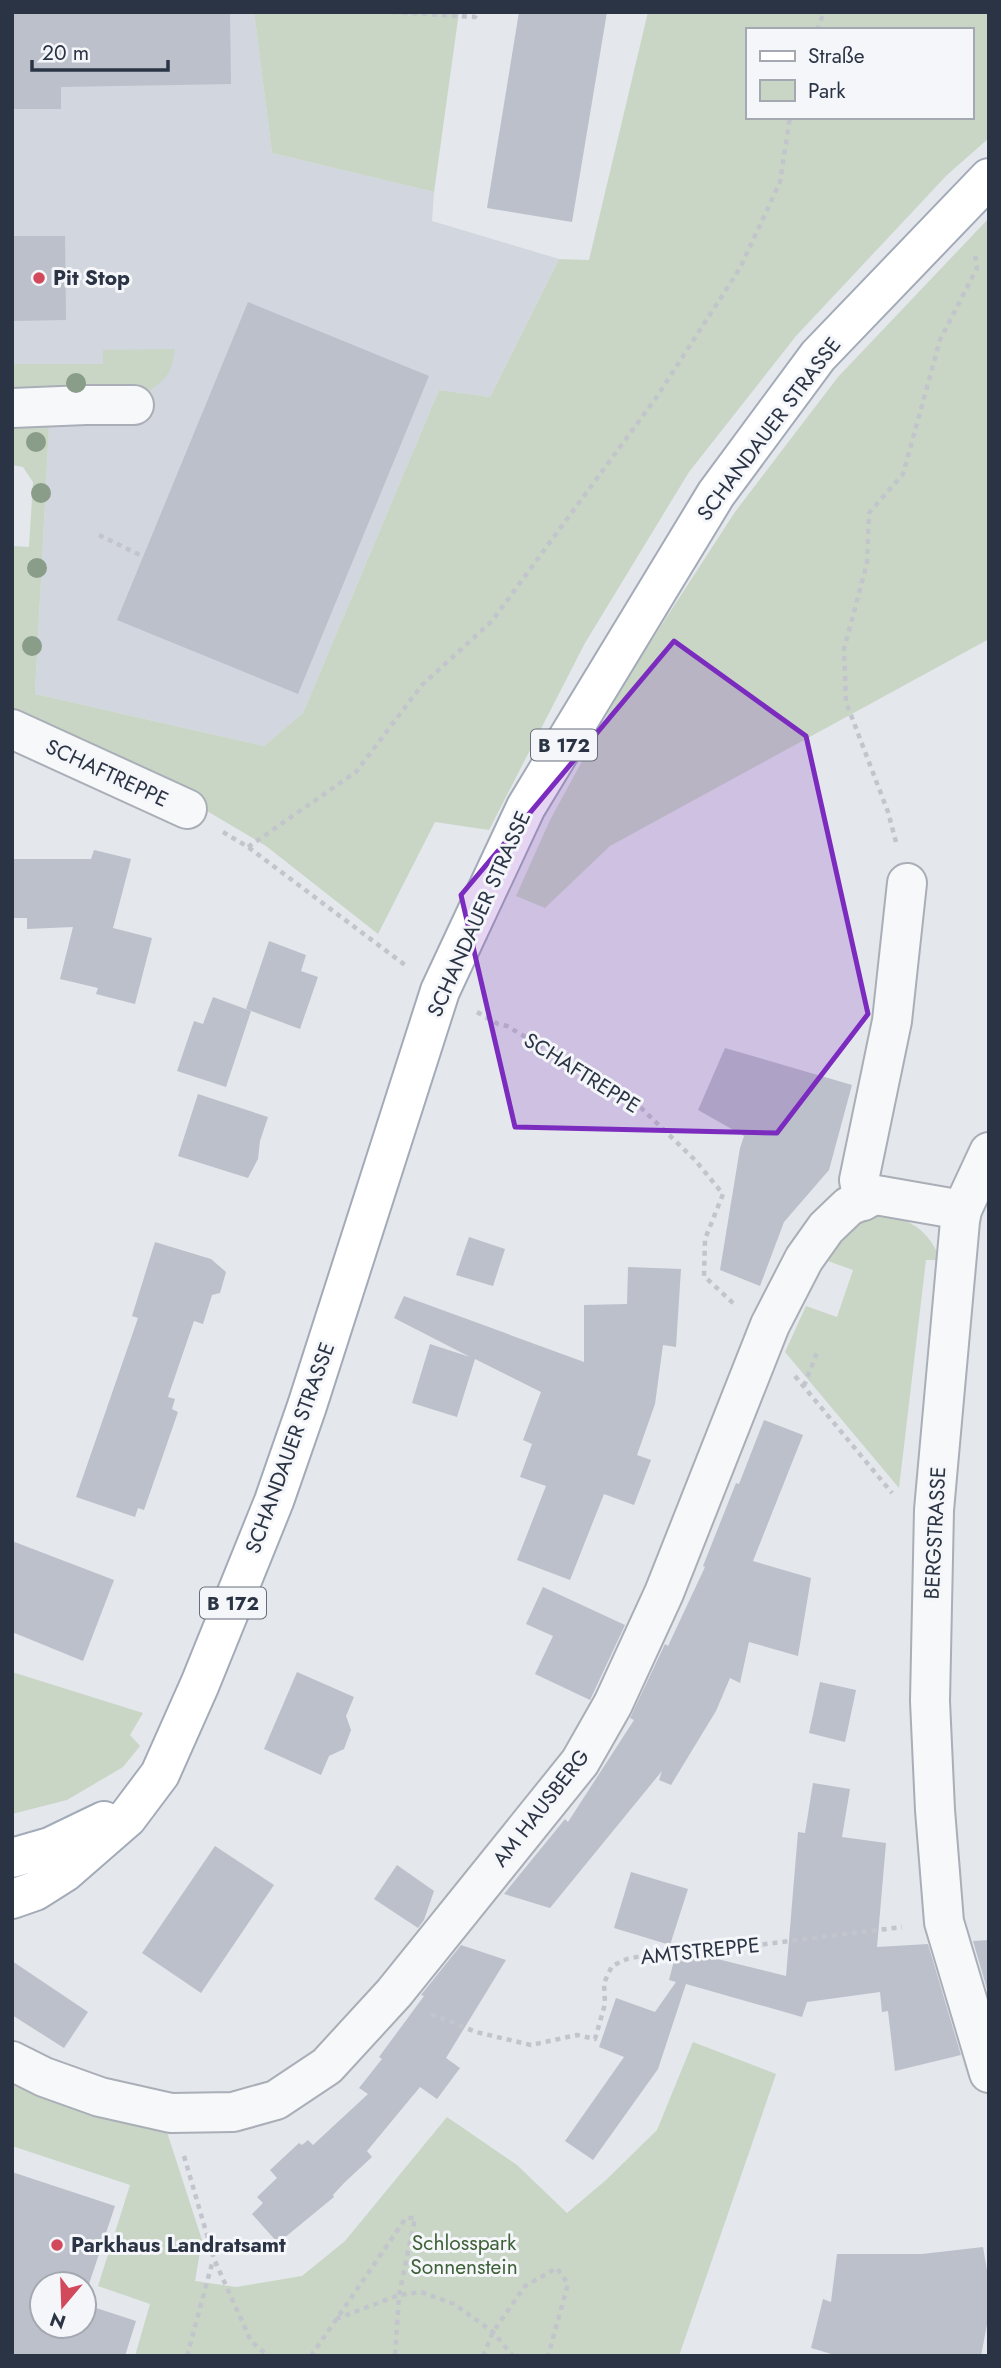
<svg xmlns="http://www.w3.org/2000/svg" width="1001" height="2368" font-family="Jost,sans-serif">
<rect width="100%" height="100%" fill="#e4e7ec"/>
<path fill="#d2d6de" d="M12,12H254L272,153L434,192L432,221L559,259L490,397L439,390L303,713L264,746L35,694L49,428L12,427Z"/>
<g fill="#c9d6c5" fill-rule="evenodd">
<path d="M254,12H459L434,192L272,153Z"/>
<path d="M648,12H989V138L947,175L796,336L689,472L585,643L489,830L435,822L378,934L266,846L190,801L12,721V546L29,547L33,482L23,467L12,465V427H49L35,694L264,746L303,713L439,390L490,397L559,259L589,260ZM747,30H971V117H747Z"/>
<path d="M989,218V639L610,846L545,908L516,896L550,820L629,675L735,512L838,377Z"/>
<path d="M175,349C171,373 169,377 149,391H12V364H103V350Z"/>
<path d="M864,1215C903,1215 925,1223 941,1260H926L899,1488L785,1352L806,1306L837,1317L853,1270L825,1260L845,1226Z"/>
<path d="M12,1672L143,1713L130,1735L140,1746L123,1767L67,1800L12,1814Z"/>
<path d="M693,2042L776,2074L679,2356H135L150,2304L98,2286L130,2185L12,2146V2082L84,2112L114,2121L166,2129L202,2240L195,2281L236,2287L302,2276L345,2241L447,2117L517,2165L567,2213L606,2180L657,2130Z"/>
</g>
<g fill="#bbc0ca">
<path d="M12,12H230L231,84L61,87V109H12Z"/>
<path d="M519,12H607L572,222L487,208Z"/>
<path d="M12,236H65L66,320L12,321Z"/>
<path d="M248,302L429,376L298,694L117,620Z"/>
<path d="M94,850L131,859L113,928L152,938L135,1004L96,994L98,988L60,979L73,927L27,929V918H12V859H91Z"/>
<path d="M269,941L306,955L301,971L318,977L300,1029L246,1009Z"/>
<path d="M213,997L251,1011L226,1087L177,1071L194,1021L203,1024Z"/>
<path d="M725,1048L852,1085L829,1170L784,1222L760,1286L720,1270L740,1148L744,1136L698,1110Z"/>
<path d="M198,1094L268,1117L260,1141L258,1159L248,1178L178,1156Z"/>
<path d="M469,1237L505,1249L493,1286L456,1275Z"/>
<path d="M155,1242L211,1259L226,1272L220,1293L212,1295L203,1324L194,1321L168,1397L175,1399L172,1409L178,1412L144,1510L138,1508L135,1517L76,1497L138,1318L132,1316Z"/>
<path d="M628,1267L681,1269L676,1347L663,1345L655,1404L637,1455L651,1460L634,1505L604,1494L570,1580L517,1560L546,1486L520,1477L532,1444L523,1440L541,1392L475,1359L457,1417L412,1403L430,1344L470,1357L394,1318L404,1296L584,1362V1305L627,1304Z"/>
<path d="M764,1420L803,1435L753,1561L811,1578L798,1656L749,1642L740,1683L730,1678L716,1711L671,1785L659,1780L662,1771L550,1908L504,1894L565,1819L568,1822L634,1720L630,1718L665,1644L668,1646L705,1567L703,1566L736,1483L739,1484Z"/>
<path d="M12,1541L114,1580L83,1661L12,1632Z"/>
<path d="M543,1587L625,1625L590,1700L535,1674L553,1636L526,1624Z"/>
<path d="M297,1672L354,1697L346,1716L351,1730L344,1749L329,1756L321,1775L264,1749Z"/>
<path d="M820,1682L856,1690L845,1742L809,1733Z"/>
<path d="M813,1783L850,1789L842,1837L886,1843L877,1947L928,1944L961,2055L895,2071L888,2011L882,2012L880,1992L807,2002L802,2017L686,1984L658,2069L593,2160L565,2141L624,2057L599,2047L616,1998L655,2012L676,1982L669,1980L677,1949L786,1976L798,1832L805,1833Z"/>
<path d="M215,1846L274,1885L201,1993L142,1953Z"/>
<path d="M397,1865L434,1891L424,1920L418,1928L374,1899Z"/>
<path d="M631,1872L688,1889L670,1945L614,1928Z"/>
<path d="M989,1940V1996L973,1941Z"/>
<path d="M461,1945L506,1960L446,2058L460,2068L437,2099L420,2087L367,2151L372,2157L345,2182L333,2195L334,2197L278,2243L252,2214L263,2203L257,2197L277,2178L270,2170L299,2143L302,2145L308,2140L313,2145L368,2094L359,2088L382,2059L379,2057L424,1996L421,1995Z"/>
<path d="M12,1961L88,2012L64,2048L12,2015Z"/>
<path d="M12,2172L115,2206L84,2299V2284H42V2326H84V2304L136,2321L125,2356H12Z"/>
<path d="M983,2247L989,2282V2314L981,2356H838L811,2348L823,2299L831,2302L837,2254H922Z"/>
</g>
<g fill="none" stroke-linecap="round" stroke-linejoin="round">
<g stroke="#a9aeb7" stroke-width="42">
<g id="minor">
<path d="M12,408L86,405H134"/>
<path d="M12,729L187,809"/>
<path d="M989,1152L962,1210L960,1221L934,1510L930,1701L935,1810L944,1922L989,2073"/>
<path d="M863,1201L859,1180L892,1021L907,883"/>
<path d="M12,2061L44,2077L100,2097L171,2113L233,2112L276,2100L327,2066L394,1993L580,1762L613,1704L664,1593L770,1325L804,1259L826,1228L849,1206L876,1195L962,1210"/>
</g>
</g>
<g stroke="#a3abb8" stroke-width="42">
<g id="major">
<path d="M12,1858L50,1847L104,1821"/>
<path d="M12,1899L35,1891L65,1872L127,1818L160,1774L200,1684L274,1501L307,1406L440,991L526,807L716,494L818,356L989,178"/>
</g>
</g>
<g stroke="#c2c5cb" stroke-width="4.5" stroke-dasharray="5 5" stroke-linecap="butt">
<path d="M392,12L475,17L477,12"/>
<path d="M817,30L824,12"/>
<path d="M99,535L144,557"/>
<path d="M223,832L248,847L405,965"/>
<path d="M896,842L888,812L846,702L844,649L867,563L869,513L903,474L940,340L977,268L975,255"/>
<path d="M248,847L356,772L422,685L492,621L656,398L740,268L780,182L790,117"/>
<path d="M477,1012L498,1024L507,1026L635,1102L695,1160L723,1194L705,1239L704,1276L734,1304"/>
<path d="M795,1376L892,1493"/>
<path d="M804,1386L818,1350"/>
<path d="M431,2014L476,2032L531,2045L577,2035L595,2039L605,2004L604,1983L612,1966L627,1959L671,1950L726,1949L902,1927"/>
<path d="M184,2156L214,2259L251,2341L268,2356"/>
<path d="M336,2319L399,2295L421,2292L454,2304L493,2332L513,2356"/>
<path d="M187,2356L213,2260"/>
<path d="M311,2356L406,2218H415L399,2295L395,2356"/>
<path d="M483,2356L493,2332L525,2286L557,2268L568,2284L548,2356"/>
</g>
<use href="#minor" stroke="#f7f8fa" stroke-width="38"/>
<use href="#major" stroke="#fff" stroke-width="38"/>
</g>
<g fill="#899d89">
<circle cx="76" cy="383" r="10"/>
<circle cx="36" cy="442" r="10"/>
<circle cx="41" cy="493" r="10"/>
<circle cx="37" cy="568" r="10"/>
<circle cx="32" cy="646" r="10"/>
</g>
<path fill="#7b2cbf" fill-opacity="0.2" stroke="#7b2cbf" stroke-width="5" stroke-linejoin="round" d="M674,641L806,736L868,1014L777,1133L515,1127L461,895Z"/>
<g fill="#d1495b" stroke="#f4f6f9" stroke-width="2.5">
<circle cx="39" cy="278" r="7"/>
<circle cx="57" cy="2245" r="7"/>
</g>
<g text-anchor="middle" stroke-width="6" stroke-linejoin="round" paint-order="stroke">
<g fill="#f4f6f9" stroke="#676e7b" stroke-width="2">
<rect x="531" y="729.5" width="66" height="31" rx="5"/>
<rect x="200" y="1587.5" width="66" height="31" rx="5"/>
</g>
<g font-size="19" font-weight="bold" fill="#2b3445">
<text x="564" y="752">B 172</text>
<text x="233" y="1610">B 172</text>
</g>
<g font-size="21" font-weight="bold" fill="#2b3445" stroke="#f4f6f9" text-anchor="start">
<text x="53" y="285">Pit Stop</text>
<text x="71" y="2252">Parkhaus Landratsamt</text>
</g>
<g font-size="21" fill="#2b3445" stroke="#f4f6f9">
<text transform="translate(769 429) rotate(-53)" y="7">SCHANDAUER STRASSE</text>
<text transform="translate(107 773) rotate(25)" y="7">SCHAFTREPPE</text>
<text transform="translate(479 914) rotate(-66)" y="7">SCHANDAUER STRASSE</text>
<text transform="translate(582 1073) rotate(32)" y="7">SCHAFTREPPE</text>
<text transform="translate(290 1448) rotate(-70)" y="7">SCHANDAUER STRASSE</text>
<text transform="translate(935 1533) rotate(-87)" y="7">BERGSTRASSE</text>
<text transform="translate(541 1808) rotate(-52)" y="7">AM HAUSBERG</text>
<text transform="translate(700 1951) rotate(-6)" y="7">AMTSTREPPE</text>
</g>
<g font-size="21" fill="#3f6138" stroke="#f4f6f9">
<text x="464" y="2250">Schlosspark<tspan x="464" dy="24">Sonnenstein</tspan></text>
</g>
</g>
<rect width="1001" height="2368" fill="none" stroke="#2b3445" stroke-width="28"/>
<rect x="746" y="28" width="228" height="91" fill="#f4f6f9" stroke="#a4a8b1" stroke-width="2"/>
<rect x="760" y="51" width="35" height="10" fill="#ffffff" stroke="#a4a8b1" stroke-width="2"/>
<text x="808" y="63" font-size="21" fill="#2b3445">Straße</text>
<rect x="760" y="80" width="35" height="21" fill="#c9d6c5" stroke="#a4a8b1" stroke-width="2"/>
<text x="808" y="98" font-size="21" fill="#2b3445">Park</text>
<g transform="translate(63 2305) rotate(199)"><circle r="33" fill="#f4f6f9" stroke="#a4a8b1" stroke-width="2"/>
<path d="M0-5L12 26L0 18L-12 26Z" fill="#d1495b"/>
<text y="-10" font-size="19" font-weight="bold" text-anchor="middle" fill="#2b3445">N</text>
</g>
<path d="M32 60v10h136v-10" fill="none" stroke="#2b3445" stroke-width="3.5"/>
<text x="42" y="60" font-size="21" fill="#2b3445" stroke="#f4f6f9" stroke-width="5" paint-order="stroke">20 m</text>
</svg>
